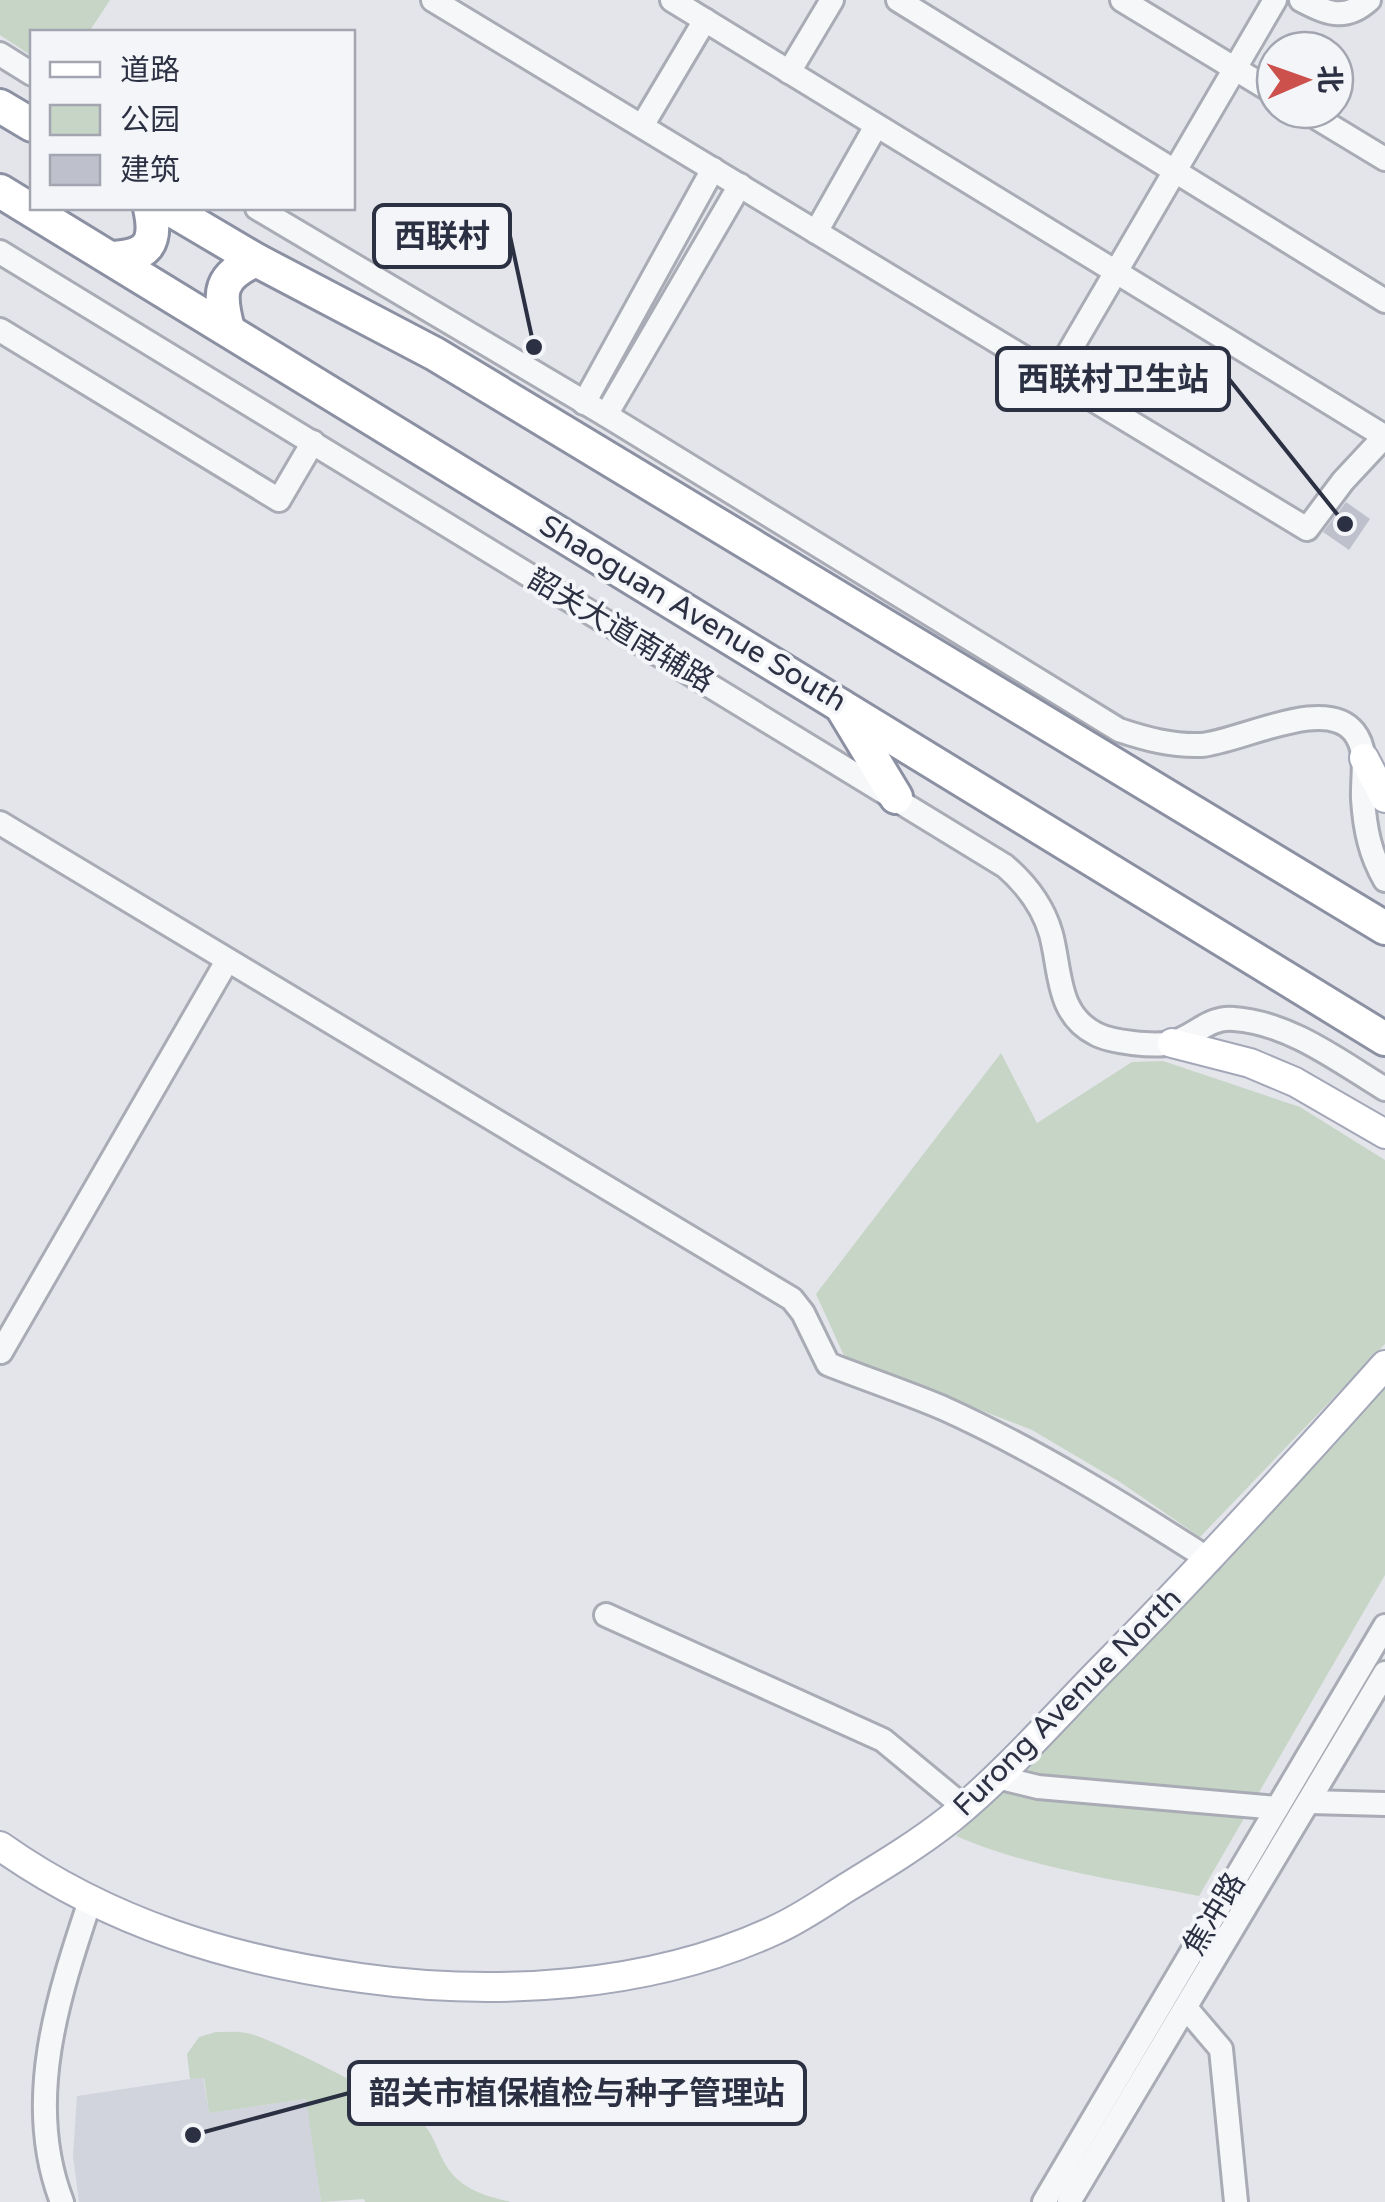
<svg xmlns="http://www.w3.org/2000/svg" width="1385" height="2202" font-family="'Varela Round','Noto Sans SC',sans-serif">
<rect width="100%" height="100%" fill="#e4e5eb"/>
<path fill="#d2d4dd" d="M203,2077L209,2113L307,2099L321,2202H79L73,2156L77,2096Z"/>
<g fill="#c6d5c5">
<path d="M0,0H110L89,32H32V56L0,35Z"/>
<path d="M1001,1053L1037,1123L1132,1062L1163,1061L1300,1107L1385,1160V1344L1200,1537L1120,1482L1032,1430L845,1358L816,1294Z"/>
<path d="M1385,1384V1575L1199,1896C1117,1880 1033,1869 956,1836L1218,1567Z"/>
<path d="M216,2032C226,2032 237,2031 247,2033C274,2038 407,2107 425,2126C433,2135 437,2149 443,2160C457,2188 483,2196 512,2202H365L364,2199L321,2202L306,2099L209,2113L204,2078L190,2079L187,2054L199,2037Z"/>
</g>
<path fill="#bec0cb" d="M1346,502L1370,519L1349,550L1323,532Z"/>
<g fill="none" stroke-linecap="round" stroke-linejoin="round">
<g stroke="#a9abb5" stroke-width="28">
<g id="minor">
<path d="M433,0L1307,529L1343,481L1385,436"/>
<path d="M672,0L1384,436"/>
<path d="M898,0L1385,301"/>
<path d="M1122,0L1275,93"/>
<path d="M1301,0C1326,13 1345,22 1369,0"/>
<path d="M0,54L32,74"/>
<path d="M789,72L832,0"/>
<path d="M1304,110L1385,159"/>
<path d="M642,126L705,20"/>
<path d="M257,208L606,415L1119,730C1146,739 1172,746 1201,745C1240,742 1325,695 1354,732C1369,751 1362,777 1363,799C1365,829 1370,854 1385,880"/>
<path d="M816,232L876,126"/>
<path d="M0,252L1005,866C1027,885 1043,906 1051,934C1061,971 1056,1014 1096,1034C1111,1042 1154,1047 1171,1043C1193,1038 1209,1016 1234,1019C1290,1023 1339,1061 1385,1089"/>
<path d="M0,330L279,500L313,442"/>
<path d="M1055,376L1275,0"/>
<path d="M584,403L713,169"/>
<path d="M606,415L740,185"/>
<path d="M0,823L792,1299L803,1313L828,1364C866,1379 905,1392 943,1408C1036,1450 1124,1505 1210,1560"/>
<path d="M1,1352L227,961"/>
<path d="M606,1615L883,1740L964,1807"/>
<path d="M997,1777L1038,1787L1277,1808"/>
<path d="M1309,1802L1385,1804"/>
<path d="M1186,2008L1221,2049L1236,2202"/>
<path d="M62,2202C23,2102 58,1997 90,1901"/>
<path d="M1044,2202L1385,1626"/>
<path d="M1069,2202L1385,1673"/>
</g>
</g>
<g stroke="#a3a7b7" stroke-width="32">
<g id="major">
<path d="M1364,758L1385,798"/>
<path d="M1172,1043L1250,1063L1295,1082L1385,1134"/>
<path d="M0,1846C109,1923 230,1960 361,1978C496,1997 650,1988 775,1930C800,1919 824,1902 846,1888C882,1866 917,1845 950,1819C1005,1774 1053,1719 1103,1668C1200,1570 1293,1468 1385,1365"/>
</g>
</g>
<g stroke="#8b90a2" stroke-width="38">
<g id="highway">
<path d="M0,106L32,125"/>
<path d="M0,191L1385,1039"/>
<path d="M168,208L256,260L435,354L1385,928"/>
<path d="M111,258C147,256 158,245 150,208"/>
<path d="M228,329C218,291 219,277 256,260"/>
<path d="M841,706L896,797"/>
</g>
</g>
<use href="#minor" stroke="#f6f7f9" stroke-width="22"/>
<use href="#major" stroke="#fff" stroke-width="28"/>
<use href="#highway" stroke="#fff" stroke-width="32"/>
</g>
<g text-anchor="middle" stroke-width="8" stroke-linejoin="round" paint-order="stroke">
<g font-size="30" fill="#2c3043" stroke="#f3f5f8">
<text transform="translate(693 613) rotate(31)" y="10">Shaoguan Avenue South</text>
<text transform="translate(621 630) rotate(31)" y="10">韶关大道南辅路</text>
<text transform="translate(1067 1702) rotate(-45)" y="10">Furong Avenue North</text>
<text transform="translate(1214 1914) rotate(-59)" y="10">焦冲路</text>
</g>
</g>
<path fill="none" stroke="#2c3043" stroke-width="4" d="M534 347L510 236M1345 524L1229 379M193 2135L349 2093"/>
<g fill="#2c3043" stroke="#f3f5f8" stroke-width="4">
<circle cx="534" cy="347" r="10"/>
<circle cx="1345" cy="524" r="10"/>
<circle cx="193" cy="2135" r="10"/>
</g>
<g fill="#f3f5f8" stroke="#2c3043" stroke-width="4">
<rect x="374" y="205" width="136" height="62" rx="10"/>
<rect x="997" y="348" width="232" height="62" rx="10"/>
<rect x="349" y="2062" width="456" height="62" rx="10"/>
</g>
<g font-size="32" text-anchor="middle" font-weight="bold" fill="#2c3043">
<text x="442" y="247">西联村</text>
<text x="1113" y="390">西联村卫生站</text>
<text x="577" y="2104">韶关市植保植检与种子管理站</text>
</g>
<rect x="30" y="30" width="325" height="180" fill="#f3f5f8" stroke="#a3a6b0" stroke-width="2.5"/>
<rect x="50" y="62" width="50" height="15" fill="#ffffff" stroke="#a3a6b0" stroke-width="2.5"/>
<text x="120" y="80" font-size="30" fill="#2c3043">道路</text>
<rect x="50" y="105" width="50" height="30" fill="#c6d5c5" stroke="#a3a6b0" stroke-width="2.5"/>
<text x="120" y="130" font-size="30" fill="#2c3043">公园</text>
<rect x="50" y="155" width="50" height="30" fill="#bec0cb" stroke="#a3a6b0" stroke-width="2.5"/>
<text x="120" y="180" font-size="30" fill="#2c3043">建筑</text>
<g transform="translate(1305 80) rotate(88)"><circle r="48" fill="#f3f5f8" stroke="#a3a6b0" stroke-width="2.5"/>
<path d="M0-8L18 38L0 25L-18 38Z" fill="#cc514d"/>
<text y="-15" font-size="28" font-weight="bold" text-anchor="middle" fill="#2c3043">北</text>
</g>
</svg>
